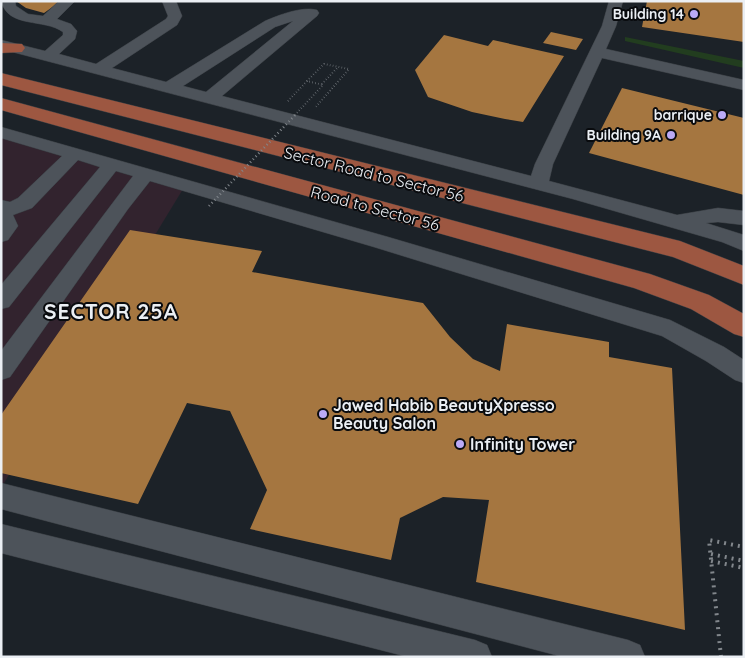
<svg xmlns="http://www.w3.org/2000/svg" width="745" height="658" font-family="Quicksand,sans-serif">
<rect width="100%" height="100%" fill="#1c2228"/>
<path fill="#32232e" d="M1,136L183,189L1,488Z"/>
<path fill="#223d1f" d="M625,37L744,61V68L625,41Z"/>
<g fill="#a57640">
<path d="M16,1H61L44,13L26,8Z"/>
<path d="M647,1H744V42L642,27Z"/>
<path d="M551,32L583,39L576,50L543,43Z"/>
<path d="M444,35L488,46L493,40L564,56L523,122L505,119L472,112L428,97L415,70Z"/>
<path d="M622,88L744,118V195L589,153Z"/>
<path d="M130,230L262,251L252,272L423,303L450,337L473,359L500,371L507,324L609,342V357L672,368L685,630L476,582L489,500L443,497L400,518L391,560L250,529L267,490L230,411L187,403L138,504L1,473V415Z"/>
</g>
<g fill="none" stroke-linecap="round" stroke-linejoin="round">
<g stroke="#393e43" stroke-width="1">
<g id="minor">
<path d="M1,1H15L16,6L28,14L43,16L59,1H75L57,19L71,24L77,31L75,39L59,54L96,64L166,19L168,16L162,1H176L182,16L177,25L112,68L166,82L265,21C279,15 302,6 317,10L319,13L317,16L222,96L531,176L535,164L602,26L609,1H623L616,26L606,49L744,80V90L602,58L553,164L549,181L677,215L718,208L744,211V225L718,222L706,223L744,235V251L722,242L573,199L1,49V40L45,51L63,35V32C44,18 8,29 1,1ZM293,21L206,92L183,86L275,27Z"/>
<path d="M1,127L388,237L670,320L724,347L744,360V383L735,380L706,361L662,336L374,247L150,181L128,209L10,377L1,380V351L133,176L116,171L9,307L1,309V285L100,167L78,160L32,208L13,215L18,226L8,240L1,242V200L10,202L18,198L62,156L1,138Z"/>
<path d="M1,483L628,640L640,645L645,657H563L1,509Z"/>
<path d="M1,524L475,640L487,645L492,657H408L1,553Z"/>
</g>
</g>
<g stroke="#393e43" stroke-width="1">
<g id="major">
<path d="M1,43L22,44L25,48L22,52L1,53Z"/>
<path d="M1,73L680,241L744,266V285L673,257L1,85Z"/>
<path d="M1,98L650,274L709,295L744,314V337L734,334L691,309L634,288L1,110Z"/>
</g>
</g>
<g stroke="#82878c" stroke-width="2" stroke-dasharray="0.5 2.5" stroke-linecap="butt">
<path d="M307,81L324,64L349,69L315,108"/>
<path d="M322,84L338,67"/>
<path d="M288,101L307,81L323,85"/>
</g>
<g stroke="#82878c" stroke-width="4" stroke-dasharray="2 5" stroke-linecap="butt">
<path d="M711,554L744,561"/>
<path d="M711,561L744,568"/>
<path d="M721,657L709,540L744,547"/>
</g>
<use href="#minor" fill="#4d535a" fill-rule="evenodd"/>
<use href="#major" fill="#9d5741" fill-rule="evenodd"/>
<path stroke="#82878c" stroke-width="2" stroke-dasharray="0.5 2.5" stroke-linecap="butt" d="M295,115L323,85"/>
<path stroke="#82878c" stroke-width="2.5" stroke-dasharray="1 3" stroke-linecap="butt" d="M209,206L296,114"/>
</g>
<g fill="#bbaaf6" stroke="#090b0e" stroke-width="2">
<circle cx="694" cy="14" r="5"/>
<circle cx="722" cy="115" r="5"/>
<circle cx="671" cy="135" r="5"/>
<circle cx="323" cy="414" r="5"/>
<circle cx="460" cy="444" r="5"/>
</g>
<g text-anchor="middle" stroke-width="4" stroke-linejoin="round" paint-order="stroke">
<g font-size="14" font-weight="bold" fill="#ebeff4" stroke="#090b0e" text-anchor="end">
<text x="684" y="19">Building 14</text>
<text x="712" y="120">barrique</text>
<text x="661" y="140">Building 9A</text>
</g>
<g font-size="16" fill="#ebeff4" stroke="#090b0e">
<text transform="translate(374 174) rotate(14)" y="6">Sector Road to Sector 56</text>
<text transform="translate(375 208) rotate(15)" y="6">Road to Sector 56</text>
</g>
<g font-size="16" font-weight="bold" fill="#ebeff4" stroke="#090b0e" text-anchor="start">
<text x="333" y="411">Jawed Habib BeautyXpresso<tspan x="333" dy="18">Beauty Salon</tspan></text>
<text x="470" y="450">Infinity Tower</text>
</g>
<g font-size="21" font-weight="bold" letter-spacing="1" fill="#ebeff4" stroke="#090b0e">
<text x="111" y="319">SECTOR 25A</text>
</g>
</g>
<rect width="745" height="658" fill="none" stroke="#ebeff4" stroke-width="5"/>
</svg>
